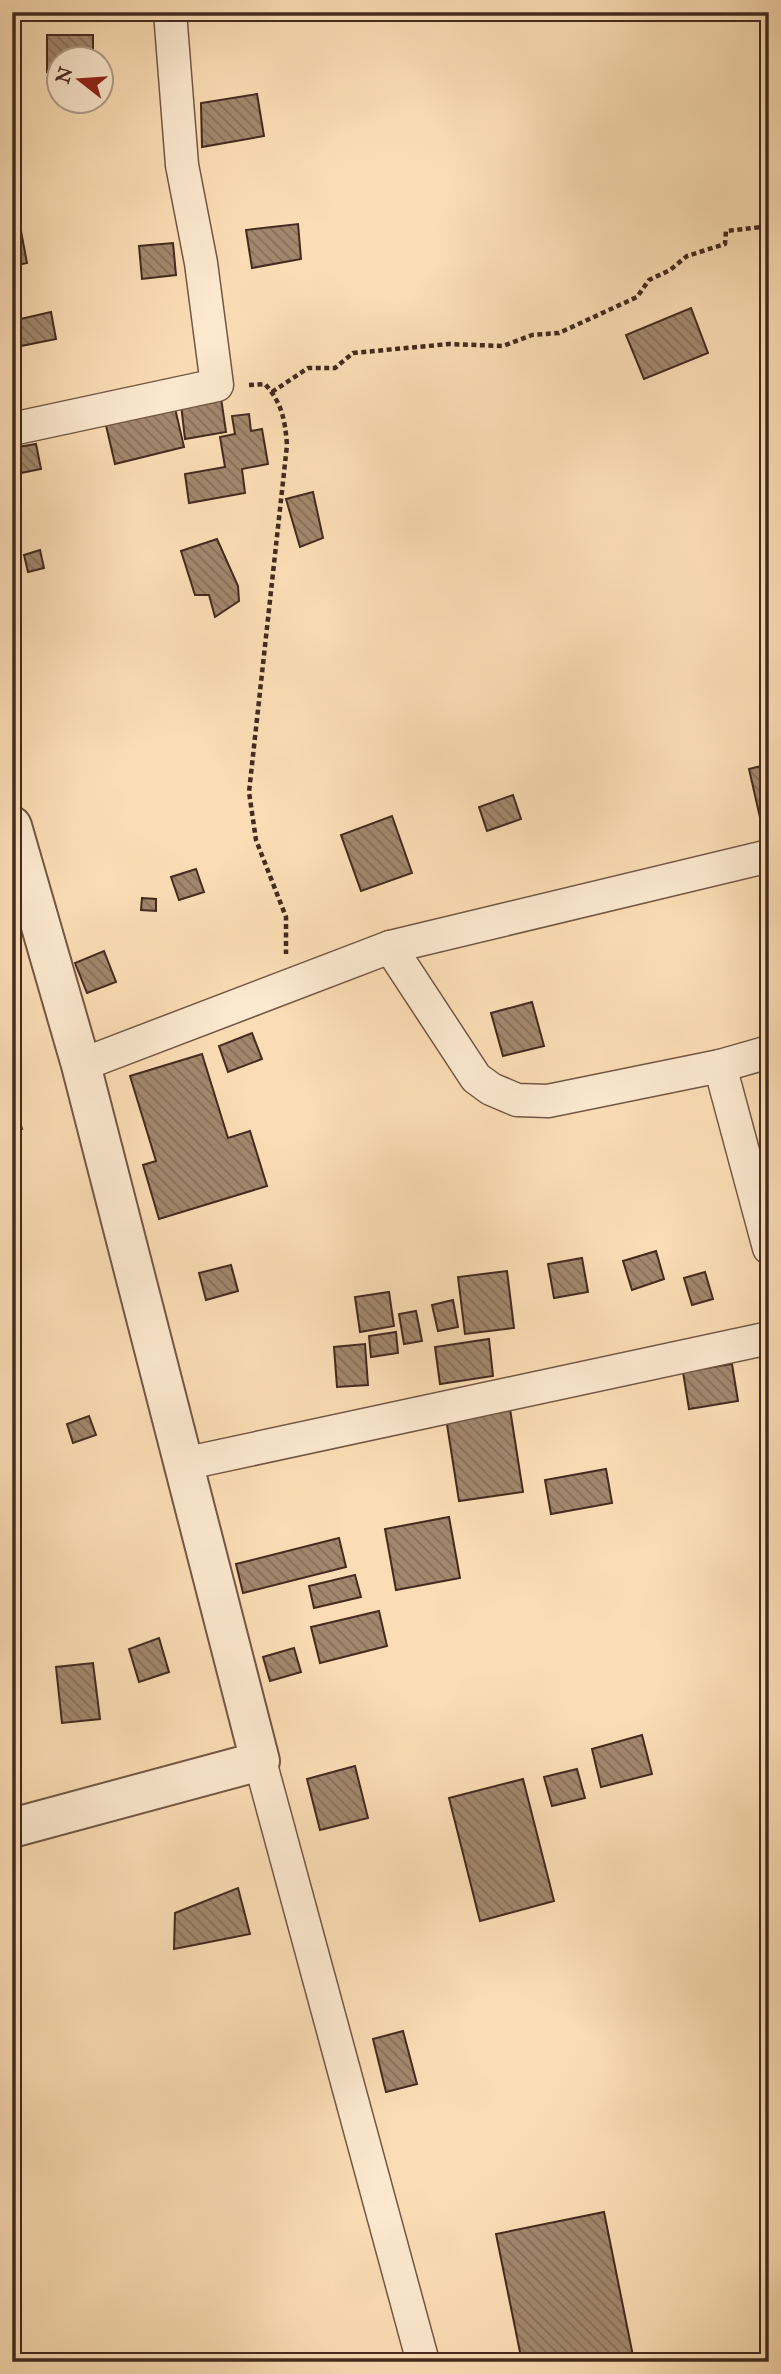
<svg xmlns="http://www.w3.org/2000/svg" width="781" height="2374" font-family="'IM FELL Great Primer',serif">
<defs>
<pattern id="building-back-hatch" width="6" height="6" patternUnits="userSpaceOnUse" patternTransform="scale(1.75)"><rect width="6" height="6" fill="#a3876d"/><path d="M-1 5l2 2M0 0l6 6M5-1l2 2" fill="none" stroke="#866f59"/></pattern>
</defs>
<rect width="100%" height="100%" fill="#fbddb5"/>
<filter id="stains"><feTurbulence type="fractalNoise" baseFrequency=".00286" numOctaves="4"/><feColorMatrix values="0 0 0 0 .2 0 0 0 0 .09 0 0 0 0 .02 0 0 0 .5 -.17"/></filter>
<radialGradient id="worn" r=".72"><stop offset=".6" stop-color="#630" stop-opacity="0"/><stop offset="1" stop-color="#630" stop-opacity=".3"/></radialGradient>
<g fill="url(#building-back-hatch)" stroke="#442a1f" stroke-width="2">
<path d="M47,35H93V60H60V72H47Z"/>
<path d="M257,94L264,136L202,147L201,103Z"/>
<path d="M18,215L27,263L12,266V216Z"/>
<path d="M298,224L301,259L252,268L246,230Z"/>
<path d="M173,243L176,275L142,279L139,246Z"/>
<path d="M691,308L708,353L644,379L626,335Z"/>
<path d="M51,312L56,339L21,346L16,320Z"/>
<path d="M221,398L226,432L185,439L181,404Z"/>
<path d="M174,404L184,447L115,464L105,421Z"/>
<path d="M249,414L251,431L262,429L268,464L242,469L245,493L189,503L185,474L225,467L220,437L235,434L232,416Z"/>
<path d="M36,444L41,469L16,474L12,448Z"/>
<path d="M313,492L323,538L300,547L286,499Z"/>
<path d="M217,539L238,586L239,601L215,617L209,595H195L181,551Z"/>
<path d="M40,550L44,568L28,572L24,555Z"/>
<path d="M769,764V834L764,835L749,769Z"/>
<path d="M513,795L521,819L487,831L479,807Z"/>
<path d="M392,816L412,873L361,891L341,835Z"/>
<path d="M196,869L204,892L179,900L171,877Z"/>
<path d="M142,898L156,899V911L141,910Z"/>
<path d="M104,951L116,982L87,993L75,963Z"/>
<path d="M532,1002L544,1046L503,1056L491,1013Z"/>
<path d="M252,1033L262,1059L228,1072L219,1046Z"/>
<path d="M202,1054L228,1138L250,1131L267,1186L159,1219L143,1165L156,1161L130,1076Z"/>
<path d="M13,1096L22,1129L12,1132V1097Z"/>
<path d="M656,1251L664,1279L632,1290L623,1261Z"/>
<path d="M582,1258L588,1292L554,1298L548,1264Z"/>
<path d="M231,1265L238,1291L206,1300L199,1273Z"/>
<path d="M507,1271L514,1328L465,1334L458,1277Z"/>
<path d="M705,1272L713,1299L692,1305L684,1278Z"/>
<path d="M389,1292L394,1326L360,1332L355,1297Z"/>
<path d="M453,1300L458,1327L438,1331L432,1305Z"/>
<path d="M416,1311L422,1341L404,1344L399,1314Z"/>
<path d="M396,1332L398,1353L371,1357L369,1336Z"/>
<path d="M489,1339L493,1376L440,1384L435,1347Z"/>
<path d="M365,1344L368,1385L337,1387L334,1347Z"/>
<path d="M732,1364L738,1401L689,1409L683,1372Z"/>
<path d="M510,1409L523,1492L459,1501L446,1418Z"/>
<path d="M89,1416L96,1435L73,1443L67,1424Z"/>
<path d="M606,1469L612,1503L551,1514L545,1480Z"/>
<path d="M449,1517L460,1578L396,1590L385,1529Z"/>
<path d="M339,1538L346,1567L243,1593L236,1564Z"/>
<path d="M355,1575L361,1597L314,1608L309,1586Z"/>
<path d="M379,1611L387,1646L320,1663L311,1627Z"/>
<path d="M159,1638L169,1672L139,1682L129,1649Z"/>
<path d="M294,1648L301,1672L270,1681L263,1657Z"/>
<path d="M93,1663L100,1719L62,1723L56,1667Z"/>
<path d="M642,1735L652,1774L601,1787L592,1749Z"/>
<path d="M355,1766L368,1818L320,1830L307,1779Z"/>
<path d="M577,1769L585,1798L552,1806L544,1777Z"/>
<path d="M523,1779L554,1901L480,1921L449,1798Z"/>
<path d="M238,1888L250,1934L174,1949L175,1913Z"/>
<path d="M403,2031L417,2084L386,2092L373,2039Z"/>
<path d="M604,2212L633,2356L606,2362H522L496,2234Z"/>
</g>
<g fill="none" stroke-linecap="round" stroke-linejoin="round">
<g stroke="#725744" stroke-width="35">
<g id="minor">
<path d="M12,429L217,385L201,263L182,165L170,12"/>
<path d="M390,947L769,856"/>
<path d="M81,1065L390,947L476,1078L491,1089L517,1100L548,1101L720,1066L769,1052"/>
<path d="M720,1066L769,1248"/>
<path d="M183,1464L769,1338"/>
<path d="M260,1761L423,2362"/>
</g>
</g>
<g stroke="#725744" stroke-width="42">
<path id="tertiary" d="M12,826L81,1065L260,1761L12,1828"/>
</g>
<g stroke="#442a1f" stroke-width="4.5" stroke-dasharray="5 3.5" stroke-linecap="butt">
<path d="M249,385L265,384C282,403 285,420 287,445L249,792L256,840L286,917V954"/>
<path d="M272,392L308,368H335L353,353L449,344L503,346L532,335L559,333L637,297L649,280L670,270L687,256L725,244L726,231L762,227L765,216L769,218"/>
</g>
<use href="#minor" stroke="#fce9cf" stroke-width="32"/>
<use href="#tertiary" stroke="#fce9cf" stroke-width="38"/>
</g>
<rect width="781" height="2374" fill="none" stroke="#fbddb5" stroke-width="42"/>
<rect x="14" y="14" width="753" height="2346" fill="none" stroke="#442a1f" stroke-width="3.5"/>
<rect x="21" y="21" width="739" height="2332" fill="none" stroke="#442a1f" stroke-width="2"/>
<g transform="translate(80 80) rotate(287)"><circle r="33" fill="#fce9cf" stroke="#b29d89" stroke-width="2"/>
<path d="M0-5L12 26L0 18L-12 26Z" fill="#8f2418"/>
<text y="-10" font-size="19" font-weight="bold" text-anchor="middle" fill="#442a1f">N</text>
</g>
<rect width="100%" height="100%" filter="url(#stains)"/>
<rect width="100%" height="100%" fill="url(#worn)"/>
</svg>
